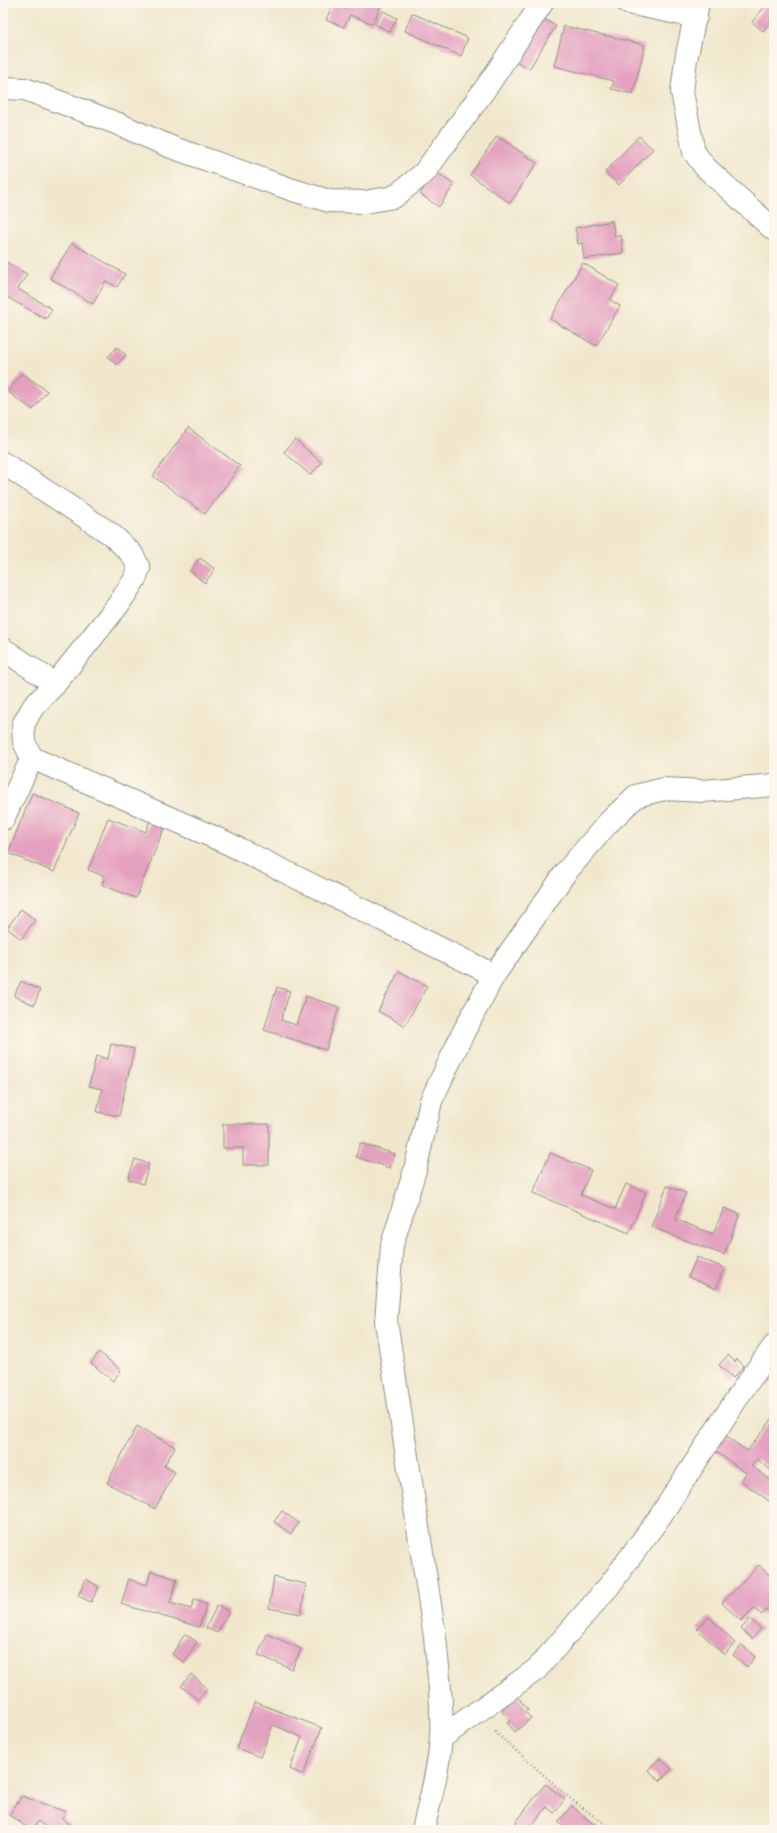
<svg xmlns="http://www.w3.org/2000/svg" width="777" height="1833" font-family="Itim,sans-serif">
<rect width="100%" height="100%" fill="#fbf7ec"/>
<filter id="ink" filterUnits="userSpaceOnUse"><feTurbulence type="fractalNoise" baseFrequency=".025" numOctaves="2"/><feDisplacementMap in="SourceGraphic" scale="8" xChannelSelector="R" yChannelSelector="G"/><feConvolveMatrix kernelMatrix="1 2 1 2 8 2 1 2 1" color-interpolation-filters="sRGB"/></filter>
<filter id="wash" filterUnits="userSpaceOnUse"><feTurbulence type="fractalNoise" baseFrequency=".012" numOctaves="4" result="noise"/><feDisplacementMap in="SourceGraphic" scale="16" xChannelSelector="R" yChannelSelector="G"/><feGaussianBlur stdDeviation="0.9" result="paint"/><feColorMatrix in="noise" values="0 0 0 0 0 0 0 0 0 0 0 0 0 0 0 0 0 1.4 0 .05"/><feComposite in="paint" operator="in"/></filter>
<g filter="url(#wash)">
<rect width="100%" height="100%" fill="#f1e7cd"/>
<g id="blocks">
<g fill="#e4a0bf">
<path d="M333,3H382L373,24L350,15L344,27L326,20Z"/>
<path d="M768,3H774V18L763,31L752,22Z"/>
<path d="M383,11L397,18L390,32L375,24Z"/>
<path d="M412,13L468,38L461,56L405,31Z"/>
<path d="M536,14L556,26L529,69L509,57Z"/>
<path d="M564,26L645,45L633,94L611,89L614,81L554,66Z"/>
<path d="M497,136L537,163L510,203L470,175Z"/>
<path d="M639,136L653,149L619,185L605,172Z"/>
<path d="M436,172L454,185L439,207L420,194Z"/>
<path d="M612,221L615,237L621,235L623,253L584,259L582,243L578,244L575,228Z"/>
<path d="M72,243L125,274L117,287L106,281L93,304L50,278Z"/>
<path d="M3,260L27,274L18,289L52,309L46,319L3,295Z"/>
<path d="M583,263L619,285L610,300L620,306L596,346L550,319Z"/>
<path d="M117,347L126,355L117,365L108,357Z"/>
<path d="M22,373L47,391L33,410L8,392Z"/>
<path d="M188,428L240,466L205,514L153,476Z"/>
<path d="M295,439L322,463L310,475L284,452Z"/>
<path d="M200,558L215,569L205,583L190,571Z"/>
<path d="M32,793L79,813L54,872L8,853Z"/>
<path d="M152,815L167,821L136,898L102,885L105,876L88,870L108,818L146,832Z"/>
<path d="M21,909L35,920L21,939L7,928Z"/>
<path d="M399,971L427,986L405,1026L378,1011Z"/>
<path d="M21,981L40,990L34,1005L14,996Z"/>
<path d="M277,987L290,991L281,1020L296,1025L306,996L339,1007L326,1050L264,1030Z"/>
<path d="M111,1044L134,1049L119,1116L97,1112L102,1089L89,1086L96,1056L108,1059Z"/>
<path d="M223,1124H269V1165H243V1148H223Z"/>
<path d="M360,1143L395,1154L390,1168L356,1157Z"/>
<path d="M550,1153L591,1170L581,1195L615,1209L626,1184L646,1192L629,1233L533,1193Z"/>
<path d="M135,1159L149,1164L143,1184L128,1179Z"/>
<path d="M667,1186L686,1193L675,1219L713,1234L724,1208L740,1214L724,1255L651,1227Z"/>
<path d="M697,1257L724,1268L716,1289L688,1277Z"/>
<path d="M99,1352L121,1370L113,1381L91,1363Z"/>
<path d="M728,1355L735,1362L737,1359L744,1366L733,1378L719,1365Z"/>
<path d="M774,1417V1473L757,1459L751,1466L774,1482V1500L772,1503L741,1481L746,1473L712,1449L723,1434L747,1451Z"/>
<path d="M137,1426L175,1447L164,1466L175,1472L155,1509L107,1483Z"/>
<path d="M282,1511L299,1523L291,1534L274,1522Z"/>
<path d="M759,1565L774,1580V1602L762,1615L754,1608L741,1621L722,1603Z"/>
<path d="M151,1571L177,1579L170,1603L191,1609L194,1599L207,1603L199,1627L121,1604L129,1579L147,1585Z"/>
<path d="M274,1577L306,1584L301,1614L269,1608Z"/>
<path d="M86,1579L99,1587L91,1602L78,1596Z"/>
<path d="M217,1605L229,1612L217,1633L206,1628Z"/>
<path d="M709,1617L735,1643L724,1655L697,1629Z"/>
<path d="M750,1619L761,1629L752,1639L741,1629Z"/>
<path d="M185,1634L197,1642L184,1662L172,1654Z"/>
<path d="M267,1634L301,1649L292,1669L258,1655Z"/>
<path d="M742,1645L755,1657L747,1667L733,1655Z"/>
<path d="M191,1674L207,1688L198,1700L181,1686Z"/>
<path d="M517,1696L528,1710L525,1712L531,1718L515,1732L507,1723L510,1721L501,1710Z"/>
<path d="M255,1702L322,1728L303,1775L290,1769L302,1737L273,1725L260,1757L236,1748Z"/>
<path d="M660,1758L672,1769L660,1781L648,1770Z"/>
<path d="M545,1784L565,1799L554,1813L547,1807L529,1830H510Z"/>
<path d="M22,1796L66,1812L62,1818L72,1826L69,1830H49L38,1821L31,1830L9,1815Z"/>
<path d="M572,1806L600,1830H568L558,1822Z"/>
</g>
</g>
</g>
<g filter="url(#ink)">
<use href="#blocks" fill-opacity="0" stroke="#889280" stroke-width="1"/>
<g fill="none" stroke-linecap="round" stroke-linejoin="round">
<g stroke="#889280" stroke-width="24">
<g id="minor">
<path d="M628,3L696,17"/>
<path d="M698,3L686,59L682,92L694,152L705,167L774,230"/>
<path d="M3,88L25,89L116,123L171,147L293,190L329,201L365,202L394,197L424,173L490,82L542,3"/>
<path d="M3,463L111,534L132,554L139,568L135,579L118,605L55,684L33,707L23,725L24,742L32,758L225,842L494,975"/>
<path d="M3,649L55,684"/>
<path d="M3,819L32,758"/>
<path d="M441,1738L537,1669L609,1586L659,1518L745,1386L774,1346"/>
<path d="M423,1830C430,1800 439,1768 441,1737C443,1704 438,1670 435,1637L386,1321L392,1245L415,1170L431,1101L463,1033L494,975L566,872L608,823L636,796L664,789L703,791L774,785"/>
</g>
</g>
<path stroke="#889280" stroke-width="2.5" stroke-dasharray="1 3" stroke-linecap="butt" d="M495,1732L572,1800L613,1830"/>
<use href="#minor" stroke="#fff" stroke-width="22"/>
</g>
</g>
<rect width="777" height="1833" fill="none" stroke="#fbf7ec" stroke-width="16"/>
</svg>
